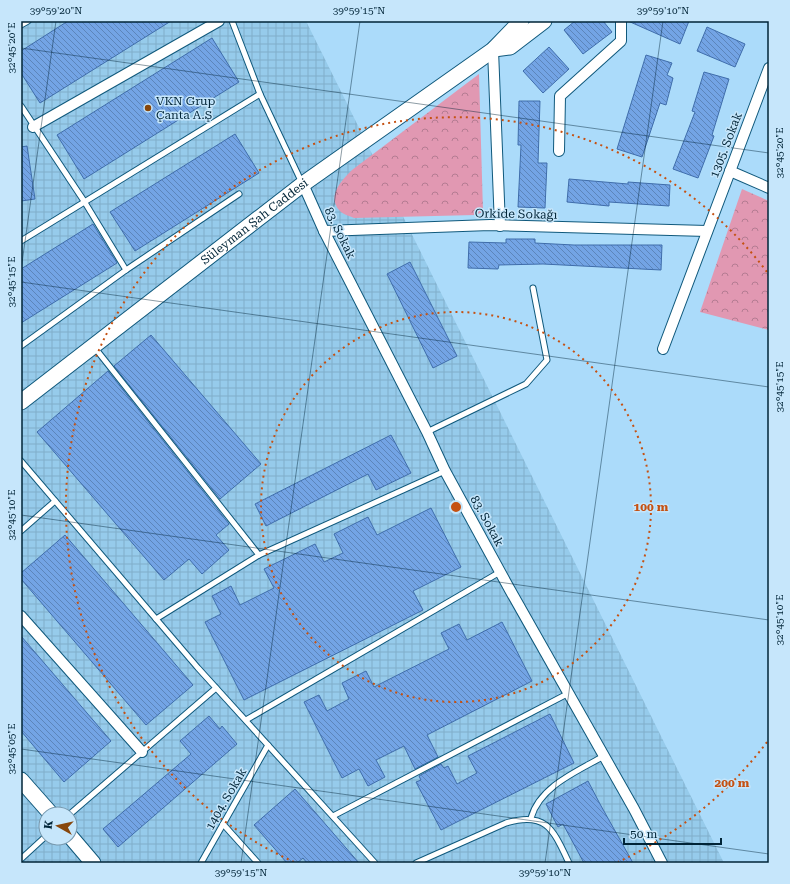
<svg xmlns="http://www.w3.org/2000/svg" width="790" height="884" font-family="'Roboto Serif',serif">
<defs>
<pattern id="industrial-grid" width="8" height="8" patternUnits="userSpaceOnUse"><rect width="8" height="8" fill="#96cbeb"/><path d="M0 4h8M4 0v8" fill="none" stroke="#80aeca"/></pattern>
<pattern id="park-crowns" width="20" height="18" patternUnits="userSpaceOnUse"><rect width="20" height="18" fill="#e198b2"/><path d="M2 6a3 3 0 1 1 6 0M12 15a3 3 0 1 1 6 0" fill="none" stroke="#b47c92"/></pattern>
<pattern id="building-back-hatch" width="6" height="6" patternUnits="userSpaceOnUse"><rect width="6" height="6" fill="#73a4e5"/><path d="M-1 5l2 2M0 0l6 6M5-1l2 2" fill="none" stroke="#5c85ba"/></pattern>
</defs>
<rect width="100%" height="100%" fill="#abdbfa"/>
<path fill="url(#industrial-grid)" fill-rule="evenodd" d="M21,21H306L724,863H21ZM46,814H70V838H46Z"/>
<g fill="url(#park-crowns)">
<path d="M479,74L483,212L475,215L354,218C350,216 342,214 340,211C326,196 342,180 352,170Z"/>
<path d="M742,189L769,201V330L700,312Z"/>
</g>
<g fill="url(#building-back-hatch)" stroke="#3f6dab">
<path d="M68,21H171L40,103L21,73V51Z"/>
<path d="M575,21H603L612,32L583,54L564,30Z"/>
<path d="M628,21H689L680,44Z"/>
<path d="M707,27L745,44L735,67L697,51Z"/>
<path d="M212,38L239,82L84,179L57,135Z"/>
<path d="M549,47L569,69L543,93L523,71Z"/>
<path d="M646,55L672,63L667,75L673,78L666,105L660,103L642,157L617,149Z"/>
<path d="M704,72L729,79L712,135L714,136L698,178L673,169L695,112L692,111Z"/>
<path d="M519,101H540L538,163H547L545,208L518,207L521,145H518Z"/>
<path d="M235,134L259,173L135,251L110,212Z"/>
<path d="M27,146L35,199L21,201V147Z"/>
<path d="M569,179L628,184V182L670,185L669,206L609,202V206L567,202Z"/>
<path d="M93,224L117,263L21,323V269Z"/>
<path d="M506,239H535V243L574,245H662L661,270L543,264L499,265L498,269L468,268L469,242L506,243Z"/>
<path d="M410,262L457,356L433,368L387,274Z"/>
<path d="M151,335L261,464L220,499L114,366Z"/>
<path d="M108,371L229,524L216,535L229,550L202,574L189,559L164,580L37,432Z"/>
<path d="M391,435L411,473L376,490L368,474L266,526L255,504Z"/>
<path d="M431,508L461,567L413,591L423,610L244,700L205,622L221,614L212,596L231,586L240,605L274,588L264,569L315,544L324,562L343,553L334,534L368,517L377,535Z"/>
<path d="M65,535L193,685L146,725L21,579V573Z"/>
<path d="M502,622L532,681L427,735L438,757L415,769L404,746L376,760L385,777L368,786L359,769L342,778L304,702L319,695L327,711L349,699L342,683L366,671L374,687L449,649L441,633L459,624L467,640Z"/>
<path d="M21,636L111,741L64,782L21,731Z"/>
<path d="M550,714L574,763L441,830L416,782L421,780L419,776L441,764L444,768L448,766L457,784L477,773L468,756Z"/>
<path d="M209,716L220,729L222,726L237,744L118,847L103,829L191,754L180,741Z"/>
<path d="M588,781L600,804L633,863H584L563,824L558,827L546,804Z"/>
<path d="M295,789L359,863H307L303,858L297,863H287L254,825Z"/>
</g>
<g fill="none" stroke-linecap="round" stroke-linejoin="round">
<g stroke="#10597c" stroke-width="7">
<g id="service">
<path d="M232,21L260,94L302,183"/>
<path d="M21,25L28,21"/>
<path d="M21,106L84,201L126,270"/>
<path d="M21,241L260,94"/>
<path d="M21,346L126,270L239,194"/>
<path d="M95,348L259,555"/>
<path d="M427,432L526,384L547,360L533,288"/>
<path d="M21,461L198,668L375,863"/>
<path d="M21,531L55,501"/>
<path d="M156,619L259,555L445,471"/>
<path d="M246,720L500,572"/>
<path d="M70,814L216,688"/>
<path d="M333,816L569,693"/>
<path d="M531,818C540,786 578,771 604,756"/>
<path d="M223,824L258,863"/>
<path d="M21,859L46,836"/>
<path d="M201,863L268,745"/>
<path d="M416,863L506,823C546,811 553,829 569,863"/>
</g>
</g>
<g stroke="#10597c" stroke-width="12">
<g id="minor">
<path d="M493,50L500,226"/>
<path d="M33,127L219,21"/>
<path d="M559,151L560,96L621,41V21"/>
<path d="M730,171L769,188"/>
<path d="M303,184L324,231L427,432L445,471L510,590L634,809L662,863"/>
<path d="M324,231L490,225L707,231"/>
<path d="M663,349L769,68"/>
<path d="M21,616L142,752"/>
</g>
</g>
<g stroke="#10597c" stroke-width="17">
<g id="secondary">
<path d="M494,49L510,47L544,21"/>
<path id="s1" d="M21,402L303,184L493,50L521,21"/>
<path d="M21,780L51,814"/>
<path d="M70,836L93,863"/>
</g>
</g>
<use href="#service" stroke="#fff" stroke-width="5"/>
<use href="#minor" stroke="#fff" stroke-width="10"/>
<use href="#secondary" stroke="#fff" stroke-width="15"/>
</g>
<path fill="none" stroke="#002437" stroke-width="1" stroke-opacity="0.45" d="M21,48L769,153M21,270L56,21M21,282L769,387M21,515L769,620M21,749L769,854M241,863L360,21M545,863L663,21"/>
<g fill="none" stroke="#c55112" stroke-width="2" stroke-dasharray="2 4">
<circle cx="456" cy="507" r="195"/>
<path d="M767 742A390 390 0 0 1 618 862M294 862A390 390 0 1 1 767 272"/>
</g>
<circle fill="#87470d" stroke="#c6e6fb" stroke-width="1.5" cx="148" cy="108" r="4"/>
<g text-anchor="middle" stroke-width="3" stroke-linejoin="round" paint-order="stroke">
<g font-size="12" fill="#002437" stroke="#c6e6fb" text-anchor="start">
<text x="156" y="105">VKN Grup<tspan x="156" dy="14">Çanta A.Ş</tspan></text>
</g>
<g font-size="12" fill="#002437" stroke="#c6e6fb">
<text transform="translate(726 145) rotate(-69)" y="4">1305. Sokak</text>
<text transform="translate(516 214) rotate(1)" y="4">Orkide Sokağı</text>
<text dy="4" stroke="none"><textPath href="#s1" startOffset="295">Süleyman Şah Caddesi</textPath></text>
<text transform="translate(340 233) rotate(64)" y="4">83. Sokak</text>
<text transform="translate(487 521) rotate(61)" y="4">83. Sokak</text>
<text transform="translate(226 799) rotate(-60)" y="4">1404. Sokak</text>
</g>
</g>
<circle cx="456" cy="507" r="6" fill="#c55112" stroke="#c6e6fb" stroke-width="2"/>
<g font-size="12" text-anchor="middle" font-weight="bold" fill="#c55112" stroke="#c6e6fb" stroke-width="3" stroke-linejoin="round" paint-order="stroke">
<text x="651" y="511">100 m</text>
<text x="732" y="787">200 m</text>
</g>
<rect width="790" height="884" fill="none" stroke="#c6e6fb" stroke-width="44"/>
<g transform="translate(58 826) rotate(278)"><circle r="19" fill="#c6e6fb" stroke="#7798ad"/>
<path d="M0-3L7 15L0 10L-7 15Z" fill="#87470d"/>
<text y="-6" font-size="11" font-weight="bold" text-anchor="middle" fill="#002437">K</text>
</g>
<path d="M624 838v6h97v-6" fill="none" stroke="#002437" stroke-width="2"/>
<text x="630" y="838" font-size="12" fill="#002437" stroke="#c6e6fb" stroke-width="3" paint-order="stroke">50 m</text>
<rect x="22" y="22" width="746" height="840" fill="none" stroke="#002437" stroke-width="1.5"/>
<g font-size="10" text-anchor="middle" fill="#002437">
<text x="56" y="14">39°59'20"N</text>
<text x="359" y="14">39°59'15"N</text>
<text x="663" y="14">39°59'10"N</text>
<text transform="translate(11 48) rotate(-90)" y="4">32°45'20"E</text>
<text transform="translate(779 153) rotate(-90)" y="4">32°45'20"E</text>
<text transform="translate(11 282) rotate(-90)" y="4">32°45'15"E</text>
<text transform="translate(779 387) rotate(-90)" y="4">32°45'15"E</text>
<text transform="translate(11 515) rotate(-90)" y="4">32°45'10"E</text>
<text transform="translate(779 620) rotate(-90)" y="4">32°45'10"E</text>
<text transform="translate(11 749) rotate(-90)" y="4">32°45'05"E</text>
<text x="241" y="876">39°59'15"N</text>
<text x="545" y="876">39°59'10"N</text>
</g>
</svg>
